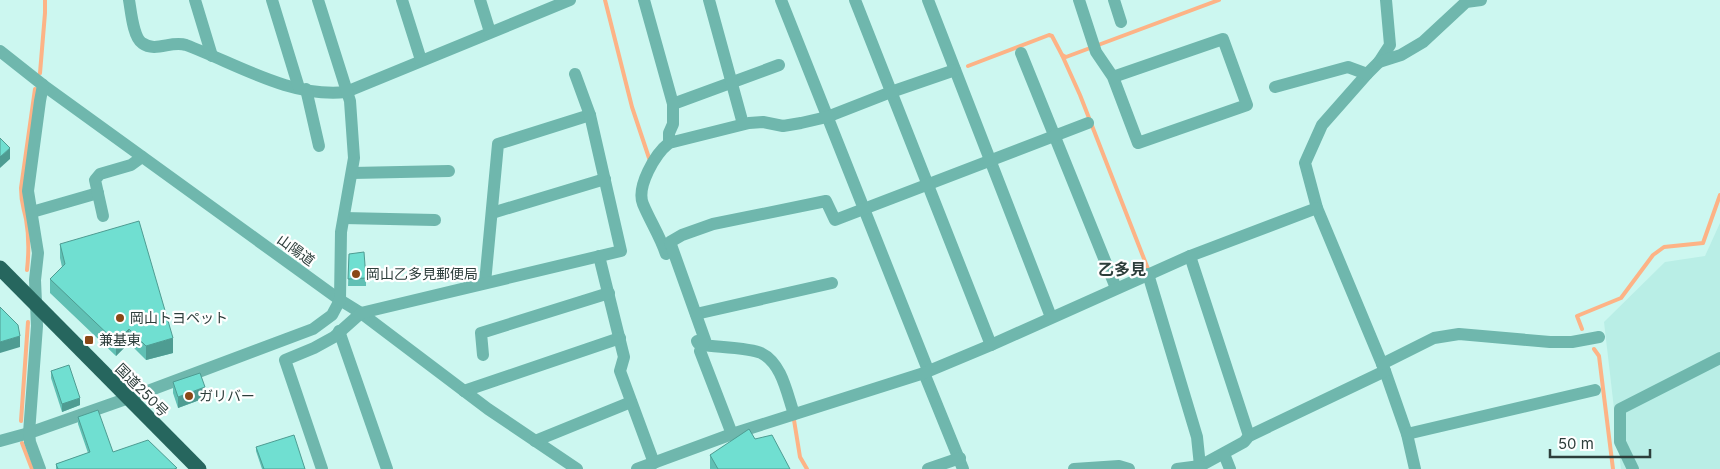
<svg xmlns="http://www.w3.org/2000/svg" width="1720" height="469" font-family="Inter,'Noto Sans JP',sans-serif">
<rect width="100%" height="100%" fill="#ccf7f0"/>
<path fill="#b9eee6" d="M1720,223V469H1621L1604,322L1665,262L1705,256Z"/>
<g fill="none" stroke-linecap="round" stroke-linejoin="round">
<g stroke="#fdb386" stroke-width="4">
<path d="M605,0L632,107L649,158"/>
<path d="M1062,55L1080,95L1148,269"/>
<path d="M968,66L1049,35L1052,36L1062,55L1066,57L1219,0"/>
<path d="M40,73L45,13V0"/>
<path d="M27,270C29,252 29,236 26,219C23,205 21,203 21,188L35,89"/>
<path d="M1582,329L1577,316L1621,298L1653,255L1664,247L1703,243L1720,195"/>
<path d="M1594,349L1599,356L1613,469"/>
<path d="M794,420L800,457L807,469"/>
<path d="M21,421L28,322"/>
<path d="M22,443L32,469"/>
</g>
<g stroke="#6fb7ad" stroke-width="12">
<path d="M129,0C131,11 133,37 142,43C156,53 171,40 186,45C237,64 290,98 346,92L570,0"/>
<path d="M195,0L212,56"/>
<path d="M272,0L299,88"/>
<path d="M402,0L421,60"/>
<path d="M480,0L490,32"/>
<path d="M644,0L673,104L779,65"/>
<path d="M709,0L743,124"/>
<path d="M781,0L928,370"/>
<path d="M855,0L991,345"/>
<path d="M928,0L1051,317"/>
<path d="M1079,0L1096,52L1113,77L1138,143L1247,105L1223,39L1113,77"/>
<path d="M1114,0L1121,22"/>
<path d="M1386,0L1390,45L1379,62L1367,74L1322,125L1305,163L1317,208L1385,371L1407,434L1415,469"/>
<path d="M0,51L43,85L340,300L361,313L488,409L577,469"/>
<path d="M1021,53L1116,288"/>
<path d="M1379,62L1401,55L1423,42L1466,2L1481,0"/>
<path d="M1275,87L1348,67L1367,74"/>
<path d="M306,89L319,146"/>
<path d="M669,143V133L673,124V104"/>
<path d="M352,173L449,171"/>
<path d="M32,212L98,193"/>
<path d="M492,213L605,179"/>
<path d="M103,216L95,180L100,174L131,165L142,157"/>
<path d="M344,218L435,220"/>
<path d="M666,254C660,236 650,221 643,204C636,187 655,154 669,143L749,123L763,122L783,126L801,123L827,117L891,92L955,70"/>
<path d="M599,256L624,357L620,371L654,463"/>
<path d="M1190,256L1249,436"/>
<path d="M1148,274L1197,437L1200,466L1244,442L1249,436L1385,371"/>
<path d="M485,283L498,144L590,115"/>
<path d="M696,314L832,283"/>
<path d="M339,331L387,469"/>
<path d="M697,341L698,343L703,345C716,347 751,348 761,353C782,363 787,394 794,414"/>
<path d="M483,355L481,333L609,293"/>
<path d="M1382,364L1434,338L1459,334L1550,342H1572L1599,337"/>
<path d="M924,373L963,469"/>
<path d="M464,391L620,338"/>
<path d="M732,434L700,351L705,340L670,242L682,235L713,224L826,201L835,220L1088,123"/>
<path d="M1407,434L1595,390"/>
<path d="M0,441L29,433L140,394L313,329L332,315L340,300L341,232L354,158L350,101L318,0"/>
<path d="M535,441L631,402"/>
<path d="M1224,454L1230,469"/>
<path d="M40,469L30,442L29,433L37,326L35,280L38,253L28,191L40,101L43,85"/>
<path d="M322,469L285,360L314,348L334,337L361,313L621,251L590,115L575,74"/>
<path d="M637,469L732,434L924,373L991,345L1190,256L1317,208"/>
<path d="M928,469L960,458"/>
<path d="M1074,469L1119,466L1129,469"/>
<path d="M1177,469L1200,466V469"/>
<path d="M1633,469L1620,442V409L1720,358"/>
</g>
<path stroke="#26665e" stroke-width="15" d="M0,268L199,469"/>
</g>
<g fill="#60c0b4">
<path d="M60,244L173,353L146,360L129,343L116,356L50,293V279L62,267L60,258Z"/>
<path d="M349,254L366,278V286H348Z"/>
<path d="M51,371L80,405L62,412L51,378Z"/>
<path d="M173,382L205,398L178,408L173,393Z"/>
<path d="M78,417L113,452L177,469H56V464L88,453L78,424Z"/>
<path d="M755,439L790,469H710V455Z"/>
<path d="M256,447L305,469H262L256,451Z"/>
</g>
<g fill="#4e9c92">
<path d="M10,148V159L0,168V157Z"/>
<path d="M129,329V343L116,356V342Z"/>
<path d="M20,336V347L0,353V342Z"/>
<path d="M173,338V353L146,360V346Z"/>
<path d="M205,387V398L178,408V397Z"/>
<path d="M80,398V405L62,412V404Z"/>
</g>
<g fill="#70dfd1" stroke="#4e9c92">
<path d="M0,138L10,148L0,157Z"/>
<path d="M139,221L173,338L146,346L129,329L116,342L50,279L65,264L60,244Z"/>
<path d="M364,252L366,278L348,279L349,254Z"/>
<path d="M0,307L18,325L20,336L0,342Z"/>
<path d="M69,365L80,398L62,404L51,371Z"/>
<path d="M200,373L205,387L178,397L173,382Z"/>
<path d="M98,410L113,452L148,440L177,468L174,469H58L56,464L90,452L78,417Z"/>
<path d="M749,429L755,439L772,435L790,469H718L710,455Z"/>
<path d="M294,435L305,469H264L256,447Z"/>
</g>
<g fill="#8a4817" stroke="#fff" stroke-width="2">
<circle cx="356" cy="274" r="5"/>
<circle cx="120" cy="318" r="5"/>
<rect x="84" y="335" width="10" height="10" rx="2.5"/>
<circle cx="189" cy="396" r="5"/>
</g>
<g text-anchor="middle" stroke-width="4.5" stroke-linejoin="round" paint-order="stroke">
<g font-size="14" fill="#2d3e3b" stroke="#fff">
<text transform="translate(296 250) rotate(36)" y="5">山陽道</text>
<text transform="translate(142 390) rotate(45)" y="5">国道250号</text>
</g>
<g font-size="14" fill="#2d3e3b" stroke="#fff" text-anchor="start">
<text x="366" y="279">岡山乙多見郵便局</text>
<text x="130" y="323">岡山トヨペット</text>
<text x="99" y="345">兼基東</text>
<text x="199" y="401">ガリバー</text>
</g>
<g font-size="16" font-weight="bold" fill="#2d3e3b" stroke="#fff">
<text x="1122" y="275">乙多見</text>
</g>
</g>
<path d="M1550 449v8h100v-8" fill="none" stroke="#2d3e3b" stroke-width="2.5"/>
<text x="1558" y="449" font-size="15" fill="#2d3e3b" stroke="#ffffff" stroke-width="4" paint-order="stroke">50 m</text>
</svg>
